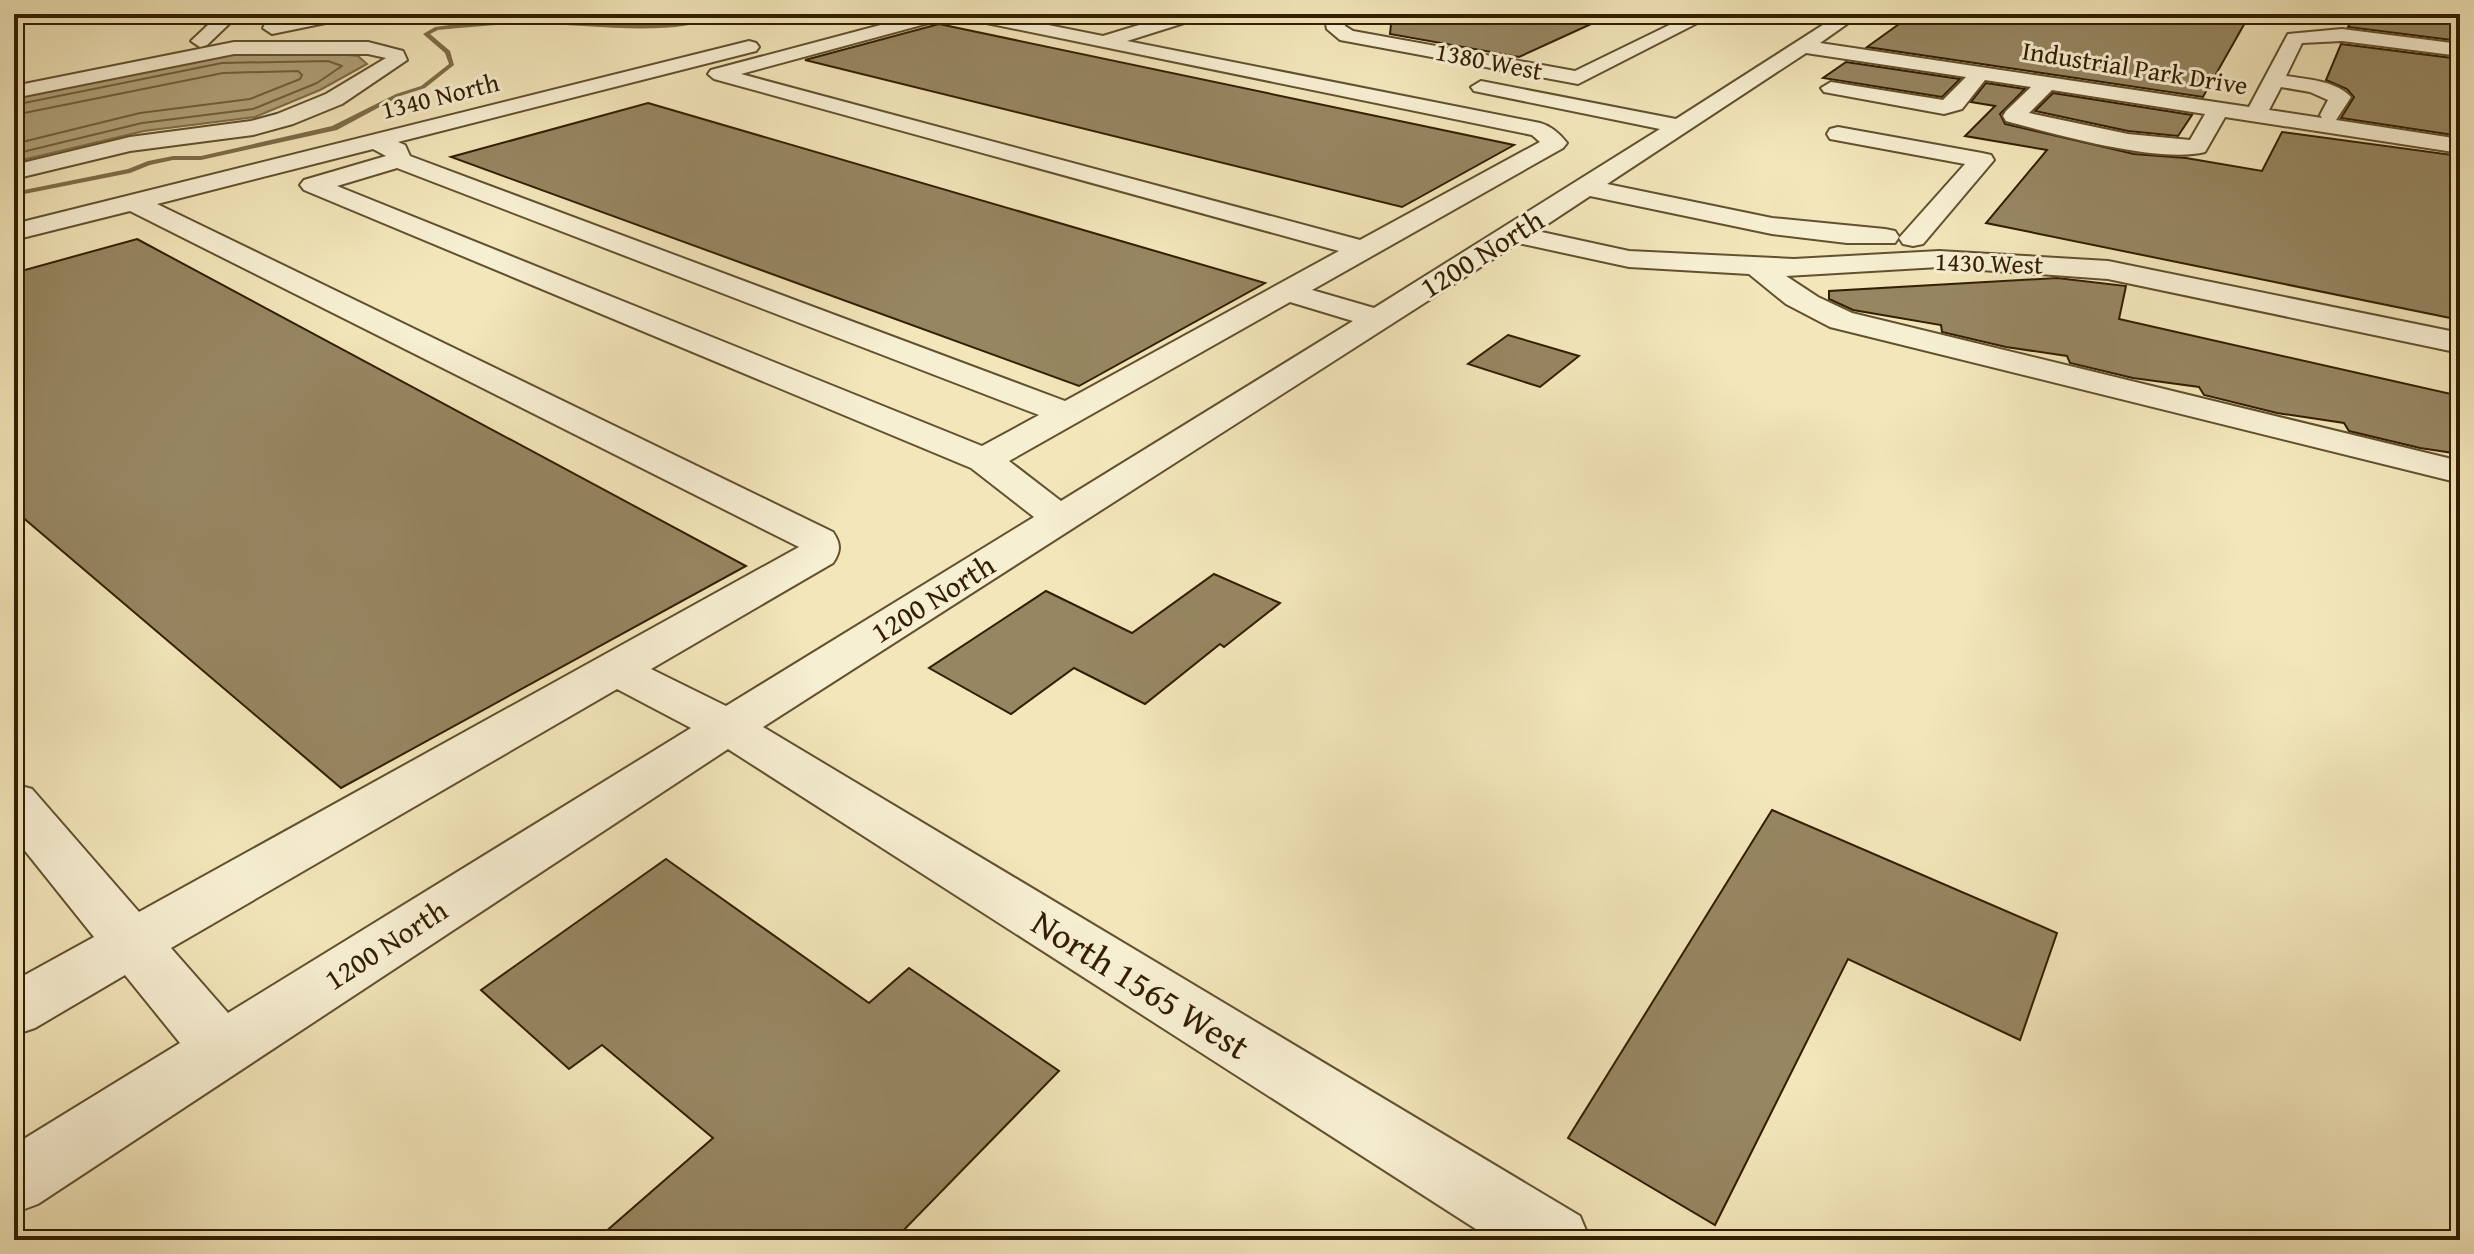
<svg xmlns="http://www.w3.org/2000/svg" width="2474" height="1254" font-family="'Gentium Book Plus',serif">
<rect width="100%" height="100%" fill="#f2e6ba"/>
<filter id="stains"><feTurbulence type="fractalNoise" baseFrequency=".0025" numOctaves="4"/><feColorMatrix values="0 0 0 0 .2 0 0 0 0 .09 0 0 0 0 .02 0 0 0 .5 -.17"/></filter>
<radialGradient id="worn" r=".72"><stop offset=".6" stop-color="#630" stop-opacity="0"/><stop offset="1" stop-color="#630" stop-opacity=".3"/></radialGradient>
<path fill="#b1a27b" stroke="#7f6d4a" stroke-width="2" d="M329,53L358,56L367,64L320,90L255,117L144,131L14,162V98L221,55Z"/>
<g fill="none" stroke-linecap="round" stroke-linejoin="round">
<g stroke="#72603e" stroke-width="2">
<path d="M14,105L222,63L328,61L342,66L317,83L253,109L142,123L14,154"/>
<path d="M14,115L223,73L298,71L302,75L300,79L250,99L140,113L14,144"/>
</g>
<path fill="#7f6d4a" fill-rule="evenodd" d="M715,14H723C676,39 591,24 538,24C505,23 471,27 438,30L430,34L450,51L454,65L425,88L400,96L337,130L201,160H173L150,165L130,173L14,196V192L128,169L148,161L173,156H201L332,126L396,94L421,86L449,64L445,53L423,34L435,27C474,21 514,19 553,21C606,22 664,32 715,14Z"/>
</g>
<g fill="#968661" stroke="#331e00" stroke-width="2">
<path d="M1392,14H1613L1519,57L1390,34Z"/>
<path d="M1913,14H2101L2146,23L2154,14H2250L2203,97L1867,47Z"/>
<path d="M2354,14H2388L2460,23V41L2348,27Z"/>
<path d="M939,24L1514,145L1402,207L805,60Z"/>
<path d="M2341,44L2460,59V136L2341,118L2354,97L2347,89L2326,80Z"/>
<path d="M1846,62L1960,79L1942,97L1823,78Z"/>
<path d="M1986,83L2025,89L2000,114L2005,124L2134,154L2186,158L2262,171L2282,132L2460,156V320L1986,223L2047,150L1965,136L1995,106L1971,102Z"/>
<path d="M2053,93L2192,115L2178,136L2128,131L2035,111Z"/>
<path d="M648,103L1265,283L1079,386L451,157Z"/>
<path d="M137,239L746,566L341,788L14,510V273Z"/>
<path d="M2057,278L2126,286L2119,319L2460,396V454L2420,448L2349,431L2344,423L2277,413L2204,395L2199,387L2133,378L2070,363L2067,356L2006,347L1942,332L1941,325L1853,310L1829,299V291Z"/>
<path d="M1508,335L1579,356L1540,387L1468,364Z"/>
<path d="M1214,574L1280,603L1224,647L1220,644L1145,704L1074,668L1011,714L929,668L1046,591L1132,633Z"/>
<path d="M1772,810L2057,933L2020,1040L1848,959L1715,1225L1568,1138Z"/>
<path d="M666,859L869,1003L909,968L1059,1071L894,1240H596L713,1138L602,1045L569,1069L481,990Z"/>
</g>
<g fill="none" stroke-linecap="round" stroke-linejoin="round">
<g stroke="#63502e" stroke-width="4">
<g id="minor">
<path d="M185,14H212L230,23L207,45L200,47L191,41L208,25Z"/>
<path d="M317,14H354L345,19L272,34L263,28L265,24Z"/>
<path d="M922,14H994L1103,36L1175,14H1203L1200,18L1127,41L1540,123C1551,126 1560,134 1567,143L1563,148L1312,290L1374,308L1660,129L1474,91L1471,87L1481,81L1676,119L1840,14H1861L1820,43L2249,107L2288,34L2342,29L2460,44V56L2342,41L2302,43L2286,76C2306,79 2337,81 2351,97L2336,120L2460,139V153L2225,117L2205,152C2159,164 2054,134 2006,121L2003,116L2006,111L2031,87L1985,80L1962,109L1944,114L1824,92L1821,88L1831,82L1943,100L1966,77L1806,53L1607,184L1772,218L1885,229L1895,231L1899,237L1895,243H1847L1772,234L1590,196L1537,231L1629,251L1794,259L1939,251L2108,261L2460,333V353L2108,279L1939,267L1786,276L1818,297L1852,313L2460,461V483L1830,327L1786,304L1749,274L1629,267L1518,243L763,727L1580,1216L1590,1240H1493L728,749L38,1204L14,1213V1145L180,1043L125,975L35,1028L14,1035V981L94,937L14,837V784L32,789L139,912L799,547L130,211L14,240V224L749,41L756,43L759,47L756,51L398,142L405,145L410,156L1065,401L1339,251L714,79L708,74L711,70ZM967,19L1532,135L1540,142L1360,240L741,74L940,20ZM2281,87L2310,92L2328,100L2320,115L2322,118L2269,110ZM2052,90L2205,114L2190,140L2128,134L2029,113ZM373,149L386,156L304,180L300,185L304,190L971,468L1034,517L726,706L651,669L833,563C841,551 841,544 833,532L157,204ZM397,168L1039,415L982,446L337,186ZM1290,302L1353,321L1061,501L1009,461ZM617,689L691,728L228,1013L171,948Z"/>
<path d="M1324,14H1342L1345,26L1353,31L1575,71L1692,14H1715L1578,84L1340,40L1327,29Z"/>
<path d="M234,42H368L403,51L407,60L342,104L293,124L253,135L130,151L14,179V165L130,137L251,121L277,114L326,94L386,58L368,54H234L14,98V86Z"/>
<path d="M1838,127L1982,153L1991,155L1994,160L1923,244L1913,246L1903,244L1899,238L1965,164L1830,139L1827,134L1830,129Z"/>
</g>
</g>
<use href="#minor" fill="#f7efd2" fill-rule="evenodd"/>
</g>
<g text-anchor="middle" stroke-width="6" stroke-linejoin="round" paint-order="stroke">
<g font-size="26" fill="#331e00" stroke="#f7efd2">
<text transform="translate(1489 61) rotate(11)" y="9">1380 West</text>
<text transform="translate(2135 68) rotate(9)" y="9">Industrial Park Drive</text>
<text transform="translate(440 96) rotate(-14)" y="9">1340 North</text>
<text transform="translate(1989 263) rotate(2)" y="9">1430 West</text>
</g>
<g font-size="30" fill="#331e00" stroke="#f7efd2">
<text transform="translate(1482 254) rotate(-32)" y="10">1200 North</text>
<text transform="translate(933 599) rotate(-32)" y="10">1200 North</text>
<text transform="translate(386 945) rotate(-33)" y="10">1200 North</text>
</g>
<g font-size="36" fill="#331e00" stroke="#f7efd2">
<text transform="translate(1141 984) rotate(32)" y="13">North 1565 West</text>
</g>
</g>
<rect width="2474" height="1254" fill="none" stroke="#f2e6ba" stroke-width="48"/>
<rect x="16" y="16" width="2442" height="1222" fill="none" stroke="#331e00" stroke-width="4"/>
<rect x="24" y="24" width="2426" height="1206" fill="none" stroke="#331e00" stroke-width="2"/>
<rect width="100%" height="100%" filter="url(#stains)"/>
<rect width="100%" height="100%" fill="url(#worn)"/>
</svg>
